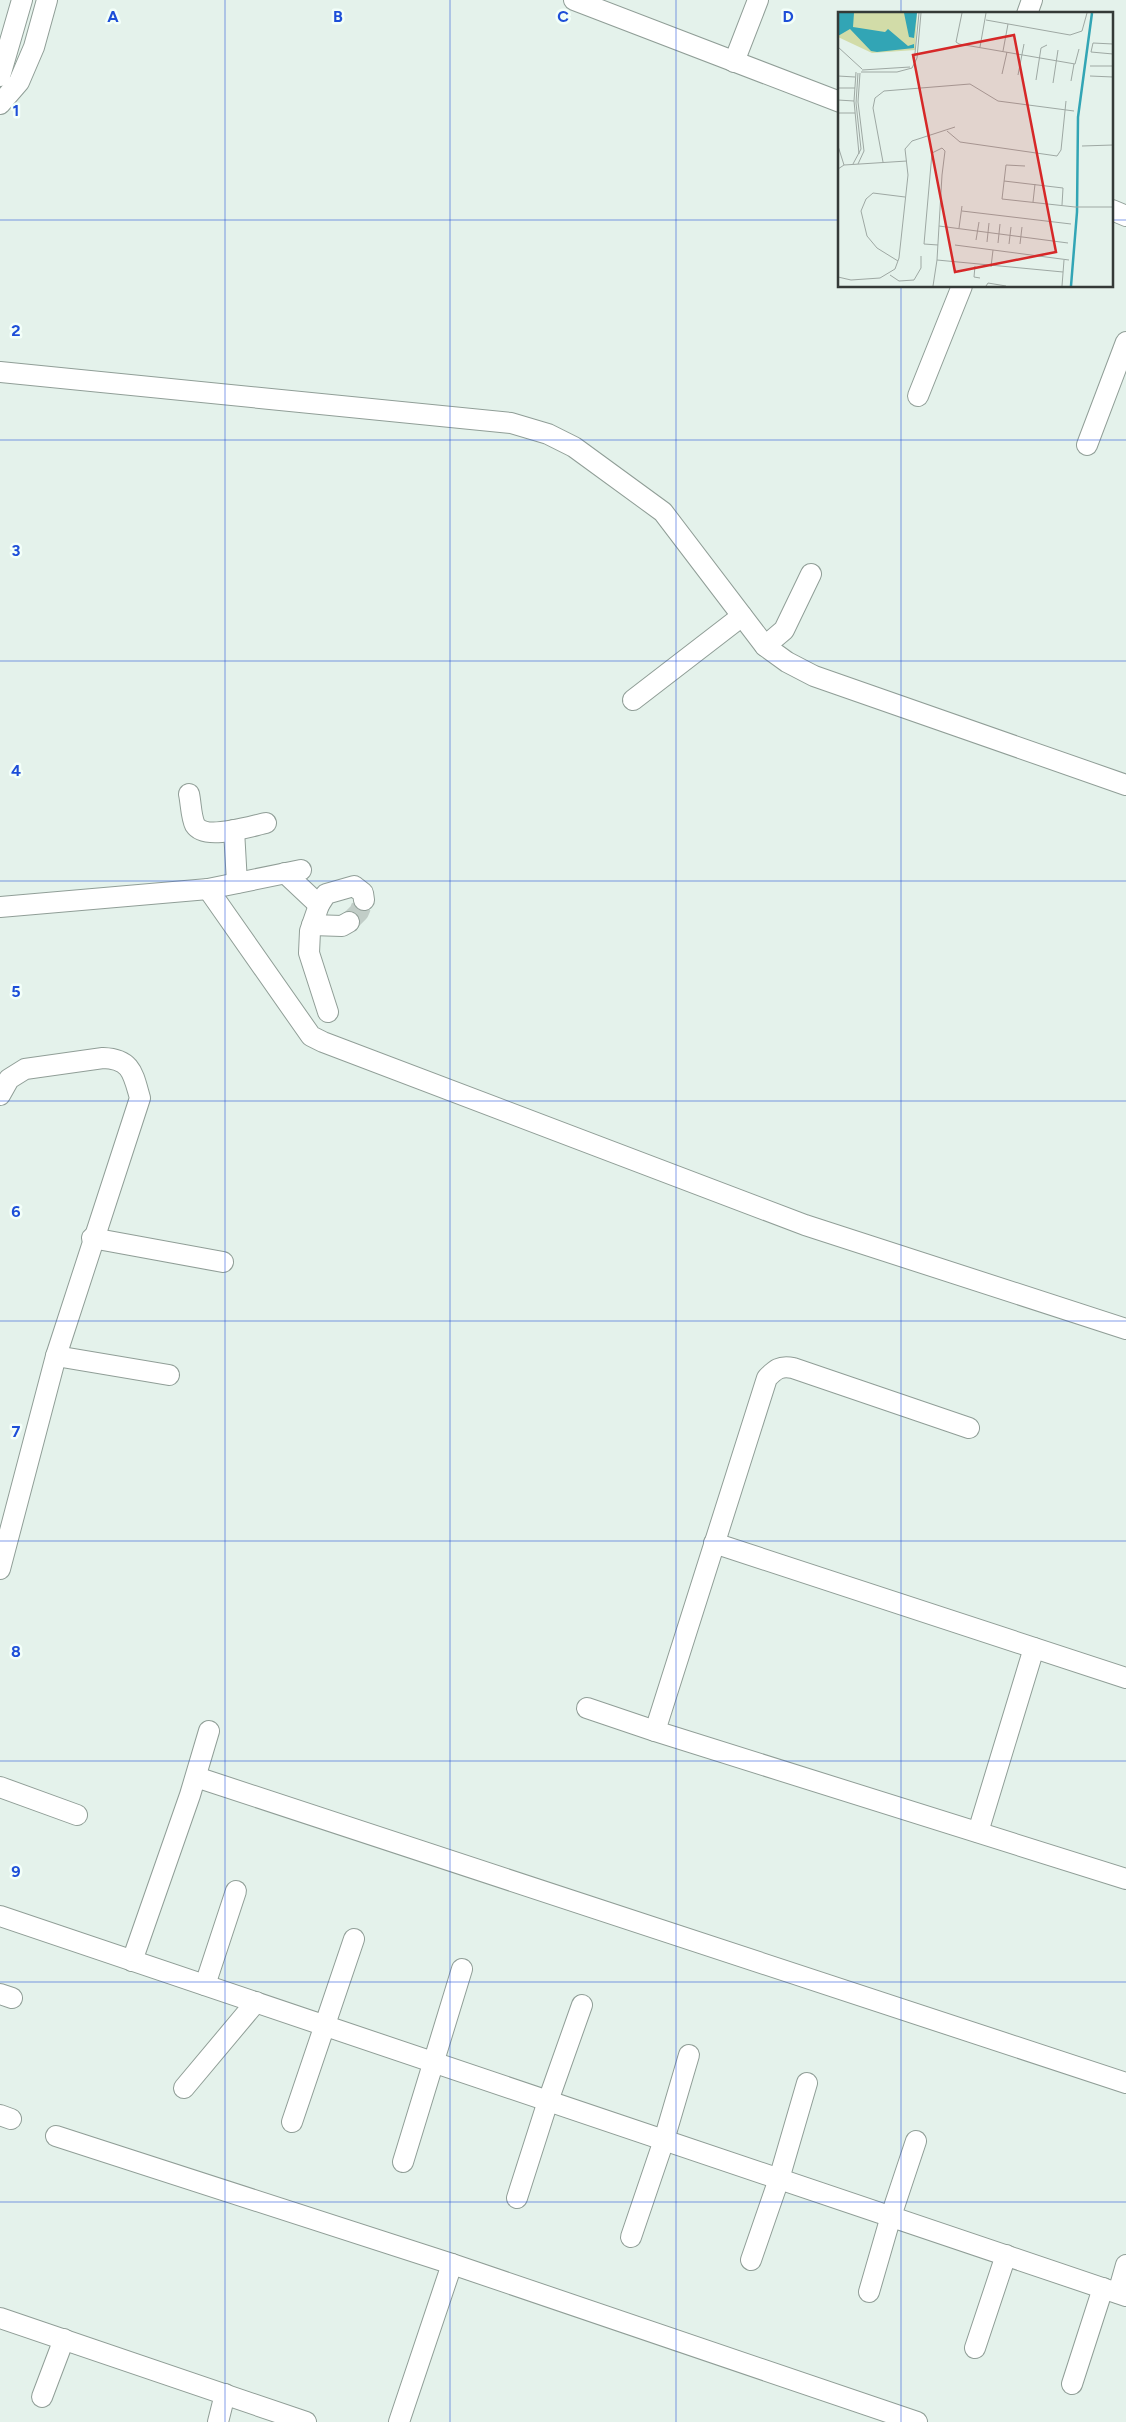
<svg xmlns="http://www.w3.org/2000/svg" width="1126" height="2422" font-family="Figtree,sans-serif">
<rect width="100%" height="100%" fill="#e4f2eb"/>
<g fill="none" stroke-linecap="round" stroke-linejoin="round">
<path stroke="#c1cdc7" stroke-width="20" stroke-dasharray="20 10" stroke-linecap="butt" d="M349,922L359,912L364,900"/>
<g stroke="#909e97" stroke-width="22">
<g id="minor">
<path d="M574,0L840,102"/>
<path d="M1027,14L1032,0"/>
<path d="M734,62L758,0"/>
<path d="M0,76L22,0"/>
<path d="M0,104L19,82L34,47L47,0"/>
<path d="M1112,210L1126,216"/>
<path d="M0,372L511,423L548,434L574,447L663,512L765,646L787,662L814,676L1126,785"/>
<path d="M918,396L962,286"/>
<path d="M1087,445L1126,342"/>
<path d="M765,646L784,630L811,574"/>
<path d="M633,700L742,616"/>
<path d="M189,794C191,803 191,817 195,825C205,841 251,826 266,823"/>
<path d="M234,830L237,883"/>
<path d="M285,873L319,905"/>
<path d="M208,889L311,1036L323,1042L805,1225L1126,1329"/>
<path d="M0,907L208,889L301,870"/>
<path d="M312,925L342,926L349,922"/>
<path d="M328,1012L309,953L310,931L319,905L326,894L354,886L363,893L364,900"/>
<path d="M0,1095L9,1079L25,1069L103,1058C132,1059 133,1074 140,1098L56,1356L0,1569"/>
<path d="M92,1238L223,1262"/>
<path d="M56,1356L169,1375"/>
<path d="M969,1428L793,1368C780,1365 775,1370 767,1378L655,1731L1126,1879"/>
<path d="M714,1543L1126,1678"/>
<path d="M587,1708L655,1731"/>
<path d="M196,1777L1126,2083"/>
<path d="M0,1787L77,1815"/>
<path d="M978,1832L1034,1648"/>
<path d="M0,1916L1126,2296"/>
<path d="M132,1961L190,1795L209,1731"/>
<path d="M205,1985L236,1891"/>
<path d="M0,1994L12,1998"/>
<path d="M184,2088L256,2002"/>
<path d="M0,2115L11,2119"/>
<path d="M292,2122L354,1939"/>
<path d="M56,2136L452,2264L917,2422"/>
<path d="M403,2162L462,1969"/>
<path d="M517,2198L548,2101L582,2005"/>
<path d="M631,2237L664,2140L689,2055"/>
<path d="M751,2260L779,2179L807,2083"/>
<path d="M869,2292L891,2216L916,2141"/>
<path d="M1118,2293L1126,2265"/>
<path d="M0,2318L306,2422"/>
<path d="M975,2348L1006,2255"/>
<path d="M1072,2384L1103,2288"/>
<path d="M42,2397L64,2339"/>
<path d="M218,2422L225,2394"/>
<path d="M399,2422L452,2264"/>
</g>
</g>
<use href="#minor" stroke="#fff" stroke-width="20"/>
</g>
<path fill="none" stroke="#1d4ed8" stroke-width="1" stroke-opacity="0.55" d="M225,0V2422M450,0V2422M676,0V2422M901,0V14M0,220H840M1112,220H1126M901,286V2422M0,440H1126M0,661H1126M0,881H1126M0,1101H1126M0,1321H1126M0,1541H1126M0,1761H1126M0,1982H1126M0,2202H1126"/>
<g transform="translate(838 12)">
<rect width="275" height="275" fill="#e4f2eb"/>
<path d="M0,1H79L77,38L34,41L0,25Z" fill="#d2dca8"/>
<path d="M0,1H16L15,15L47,20L50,17L70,34L76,32V36L39,40L33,39L12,17L0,24ZM66,1H79L76,26L71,25Z" fill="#32a5b5"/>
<path fill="none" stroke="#32a5b5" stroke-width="2.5" d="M233,274L239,200L240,105L254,1"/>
<path fill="none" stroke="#9ea8a3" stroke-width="1" d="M124,1L118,30L121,32L237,52L241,37M148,8L232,23L244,19L249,1M275,32L255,31L253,40L275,42M0,35L24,57M142,35L148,1M165,39L170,12M76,51L81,1M252,54H275M24,58L72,55M18,60L16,89L21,142M23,60H59L74,56L79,46L83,1M164,62L169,40M180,63L186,32M0,64L17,65M252,64L275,65M198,68L203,36L209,33M233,69L236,52M215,71L220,38M0,76H17M0,88L16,89M0,101H17M109,119L122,130L219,144L223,138L228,89M0,134L6,153M244,134L275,133M45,150L35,96L37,86L46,79L132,72L160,89L236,99M15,152L23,137L18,91L20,61M20,152L26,139L20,90L22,61M187,154L168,153L164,187L237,195H275M0,157L6,153L69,149M166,169L225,176L224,193M195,190L197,172M124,199L233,212M101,214L230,231M121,216L124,194M138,228L141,210M149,230L151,211M160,231L162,212M171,232L173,215M182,232L184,215M117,233L231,248M99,248L225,260M60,249L39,236L29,224L23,199L28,187L35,181L67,185M137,254L136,265L142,266M153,255L155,238M52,263L61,269L76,268L83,256V244M0,265L13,268L42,266L57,257L61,246L70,163L67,137L74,129L117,115M95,274L99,248L104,163L107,139L104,136L94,141L86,232L100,233M148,274L150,271L168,274M224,274L226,248"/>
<path fill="#d62828" fill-opacity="0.15" stroke="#d62828" stroke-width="2.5" d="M176,23L218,240L117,260L75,43Z"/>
<rect width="275" height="275" fill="none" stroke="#343a37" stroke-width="2.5"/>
</g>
<g font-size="16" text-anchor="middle" font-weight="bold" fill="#1d4ed8" stroke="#f3fff9" stroke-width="5" stroke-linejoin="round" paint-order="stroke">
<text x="113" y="22">A</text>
<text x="338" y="22">B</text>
<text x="563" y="22">C</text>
<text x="788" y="22">D</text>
<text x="16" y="116">1</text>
<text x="16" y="336">2</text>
<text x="16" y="556">3</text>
<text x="16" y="776">4</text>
<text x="16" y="997">5</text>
<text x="16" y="1217">6</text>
<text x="16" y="1437">7</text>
<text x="16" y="1657">8</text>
<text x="16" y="1877">9</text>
</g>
</svg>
